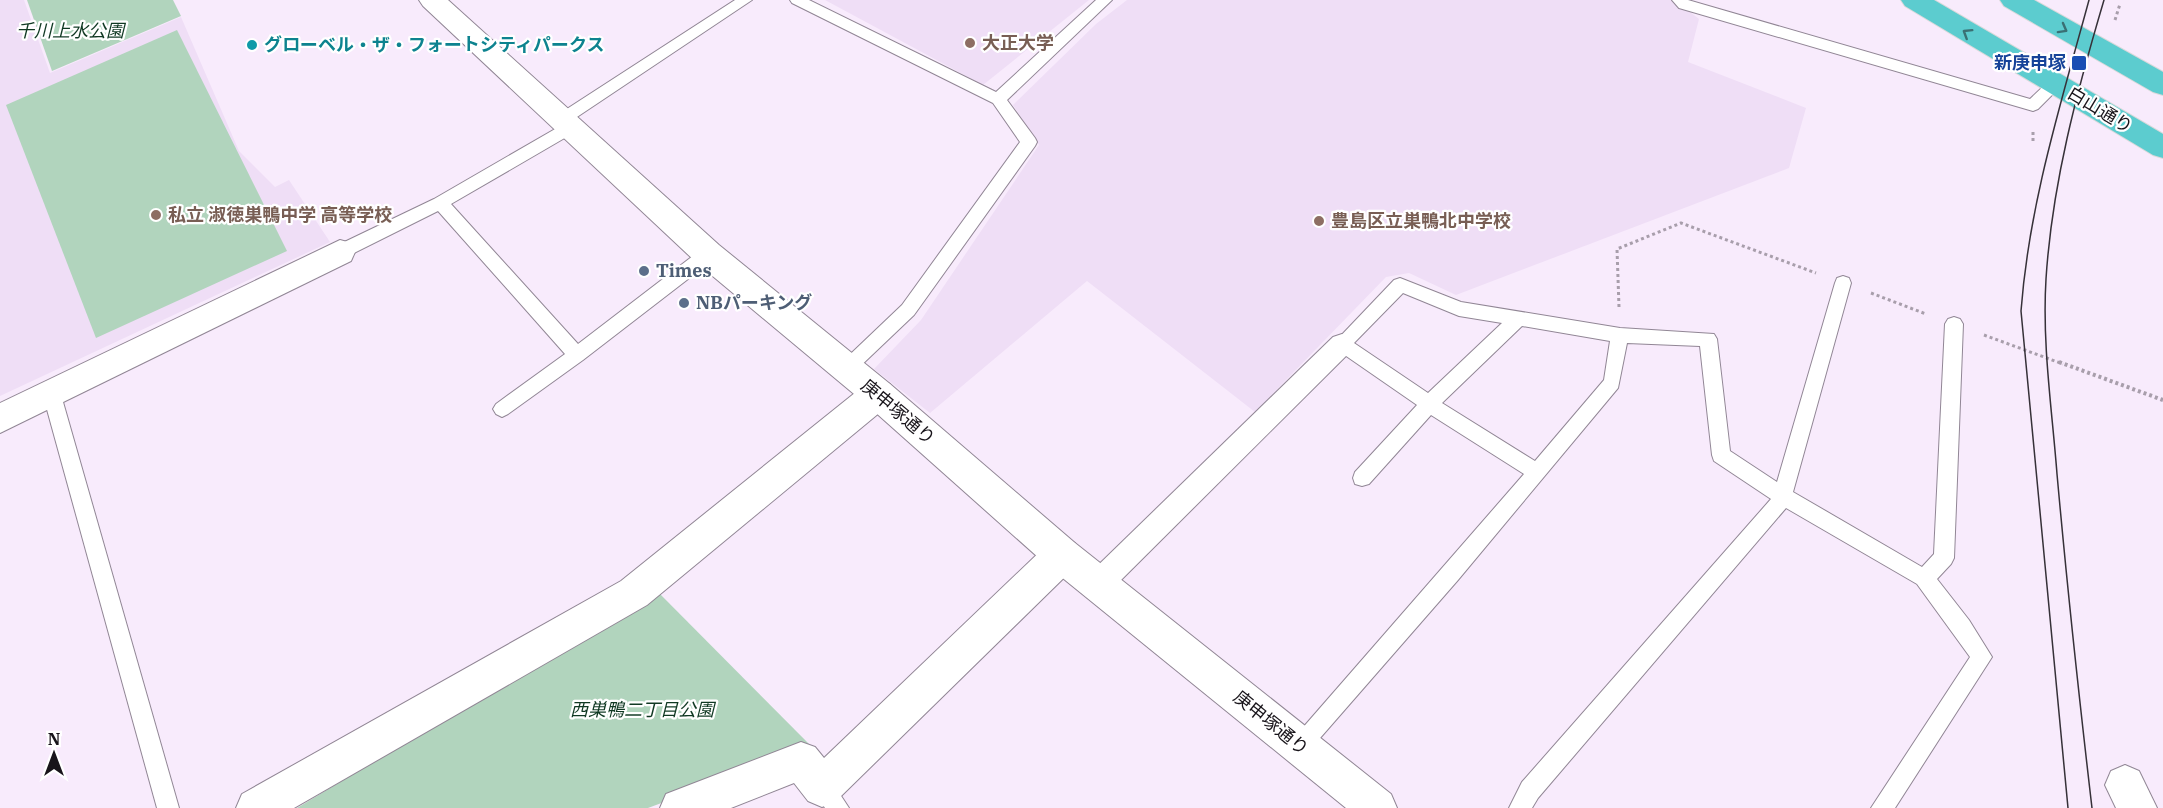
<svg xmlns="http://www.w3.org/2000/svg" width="2163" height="808" font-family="'IBM Plex Serif','Noto Sans JP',serif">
<rect width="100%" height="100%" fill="#f8ebfc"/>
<g fill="#efdef6">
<path d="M0,0H24L50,73L181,17L239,151L275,187L289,180L330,242L0,396Z"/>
<path d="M825,0H1089L983,85Z"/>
<path d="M1127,0H1675L1699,19L1688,62L1806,108L1789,168L1456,295L1409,273L1386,277L1255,412L1087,281L930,413L874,369L921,320L1039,145L1013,105L1096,24Z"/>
</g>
<g fill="#b1d4bd">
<path d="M27,0H173L181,16L52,71Z"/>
<path d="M177,30L287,251L96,338L6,105Z"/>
<path d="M657,591L812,747L648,808H297Z"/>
</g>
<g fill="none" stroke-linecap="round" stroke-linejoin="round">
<g stroke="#918695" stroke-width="2">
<g id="service">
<path d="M735,0H752L568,123L575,124L578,128L575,132L451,204L578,344L702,249L708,247L714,249L716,254L714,259L583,360L508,414L502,417L496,414L493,409L496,404L565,354L438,211L346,257L340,259L334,257L332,252L334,247L434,199L562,125L556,124L553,120L556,116Z"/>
<path d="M790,0H809L996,92L1096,0H1112L1007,100L1035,138L1037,142L1035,146L914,315L852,374L846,376L840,374L837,369L840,364L902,305L1020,142L993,103L792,3Z"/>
<path d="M1672,0H1688L2030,99L2050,80H2060L2063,84L2038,109L2033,111L1679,8Z"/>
<path d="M1843,276L1849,278L1851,283L1793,492L1922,567L1934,554L1945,324L1948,319L1954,317L1960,319L1963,324L1954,558L1951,564L1937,579L1969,620L1992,657L1895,808H1871L1970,657L1917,584L1786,508L1538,798L1532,808H1509L1522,782L1771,499L1714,461L1712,455L1700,346L1627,343L1618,388L1458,580L1307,753L1300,757L1293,753L1289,746L1293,739L1524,474L1431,415L1369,484L1362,486L1355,484L1353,478L1355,472L1417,405L1336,349L1333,344L1394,280L1400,278L1461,302L1620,328L1714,334L1717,339L1730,451L1777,482L1835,283L1837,278ZM1403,293L1459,316L1502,323L1428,393L1354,343ZM1522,326L1610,341L1604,380L1535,461L1442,403Z"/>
<path d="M52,387L58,390L61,395L179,808H157L43,395L46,390Z"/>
<path d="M822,776L830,779L849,808H825L811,787L814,779Z"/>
</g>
</g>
<g stroke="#918695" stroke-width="2">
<path id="pedestrian" d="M1342,334L1351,337L1354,344L1351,351L1108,593L1098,597L1088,593L1084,584L1088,575L1333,337Z"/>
</g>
<g stroke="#918695" stroke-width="2">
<g id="minor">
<path d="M340,240L351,243L355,252L351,261L0,433V403Z"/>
<path d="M878,380L890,384L894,394L890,404L647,605L294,808H236L242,794L621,581L866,384Z"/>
<path d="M1062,539L1075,543L1080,555L1075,567L836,801L822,807L808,801L794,783L731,808H660L666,794L801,742L815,747L824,758L1049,543Z"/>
<path d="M2125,765L2139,771L2157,808H2116L2105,785L2111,771Z"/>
</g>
</g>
<g stroke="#918695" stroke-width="2">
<path id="tertiary" d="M419,0H448L719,245L890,384L1075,543L1391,794L1397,808H1346L1049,567L866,404L697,263L423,6Z"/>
</g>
<g stroke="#dad9da" stroke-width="2">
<g id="trunk">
<path d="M1901,0H1934L2163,134V158L2153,155L1905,6Z"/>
<path d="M2000,0H2034L2163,72V95L2153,92L2004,6Z"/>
</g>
</g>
<g stroke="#a89eab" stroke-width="3" stroke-dasharray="3 3" stroke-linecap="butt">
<path d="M2115,20L2120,4"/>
<path d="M2033,132V144"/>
<path d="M1871,293L1926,314"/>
<path d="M1619,307L1617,249L1681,223L1816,273"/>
<path d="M1984,335L2063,364"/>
</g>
<path stroke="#a89eab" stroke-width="4" stroke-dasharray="3 3" stroke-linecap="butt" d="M2059,362L2163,400"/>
<use href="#service" fill="#fff" fill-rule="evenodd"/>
<use href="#pedestrian" fill="#fff" fill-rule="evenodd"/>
<use href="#minor" fill="#fff" fill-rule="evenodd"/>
<use href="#tertiary" fill="#fff" fill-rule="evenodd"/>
<use href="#trunk" fill="#5ccccf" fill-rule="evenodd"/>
<g stroke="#363138" stroke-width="1.5">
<path d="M2068,808L2021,311C2029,204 2061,103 2089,0"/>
<path d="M2092,808C2079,697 2067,585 2057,474C2052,409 2042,344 2046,279C2052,184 2077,91 2104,0"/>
</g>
</g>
<defs><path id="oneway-chevron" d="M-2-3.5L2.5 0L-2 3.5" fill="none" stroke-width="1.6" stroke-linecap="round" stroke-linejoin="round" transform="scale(1.5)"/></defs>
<g stroke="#3a7074">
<use href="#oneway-chevron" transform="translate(2063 29) rotate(29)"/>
<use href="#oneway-chevron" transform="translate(1967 33) rotate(-148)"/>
</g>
<g fill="#8d6e63" stroke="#fff" stroke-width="2">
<circle cx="970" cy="43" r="6"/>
<circle cx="156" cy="215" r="6"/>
<circle cx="1319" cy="221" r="6"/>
</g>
<circle fill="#0f9aa8" stroke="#fff" stroke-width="2" cx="252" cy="45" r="6"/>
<rect fill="#1a4fb4" stroke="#fff" stroke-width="2" x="2071" y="55" width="16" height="16" rx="3"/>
<g fill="#5c6f8a" stroke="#fff" stroke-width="2">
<circle cx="644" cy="271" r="6"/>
<circle cx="684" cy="303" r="6"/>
</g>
<g text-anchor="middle" stroke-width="4.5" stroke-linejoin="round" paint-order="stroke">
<g font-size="18" font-style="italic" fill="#103923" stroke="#fff">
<text x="70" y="37">千川上水公園</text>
<text x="642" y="716">西巣鴨二丁目公園</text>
</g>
<g font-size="18" font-weight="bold" fill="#785e54" stroke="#fff" text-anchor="start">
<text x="982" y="49">大正大学</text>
<text x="168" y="221">私立 淑徳巣鴨中学 高等学校</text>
<text x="1331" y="227">豊島区立巣鴨北中学校</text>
</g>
<g font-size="18" font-weight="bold" fill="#0d838f" stroke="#fff" text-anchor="start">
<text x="264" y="51">グローベル・ザ・フォートシティパークス</text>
</g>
<g font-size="18" font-weight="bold" fill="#164399" stroke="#fff" text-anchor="end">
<text x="2066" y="69">新庚申塚</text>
</g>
<g font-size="18" fill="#18141a" stroke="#fff">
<text transform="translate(2100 110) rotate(31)" y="6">白山通り</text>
<text transform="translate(898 412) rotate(40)" y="6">庚申塚通り</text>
<text transform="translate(1271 723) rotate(39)" y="6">庚申塚通り</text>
</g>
<g font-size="18" font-weight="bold" fill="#4e5e75" stroke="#fff" text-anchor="start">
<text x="656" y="277">Times</text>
<text x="696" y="309">NBパーキング</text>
</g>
</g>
<g transform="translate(54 754)" stroke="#ffffff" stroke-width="4.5" paint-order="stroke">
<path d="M0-4.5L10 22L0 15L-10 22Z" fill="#18141a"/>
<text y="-9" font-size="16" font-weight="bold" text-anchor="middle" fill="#18141a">N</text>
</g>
</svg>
